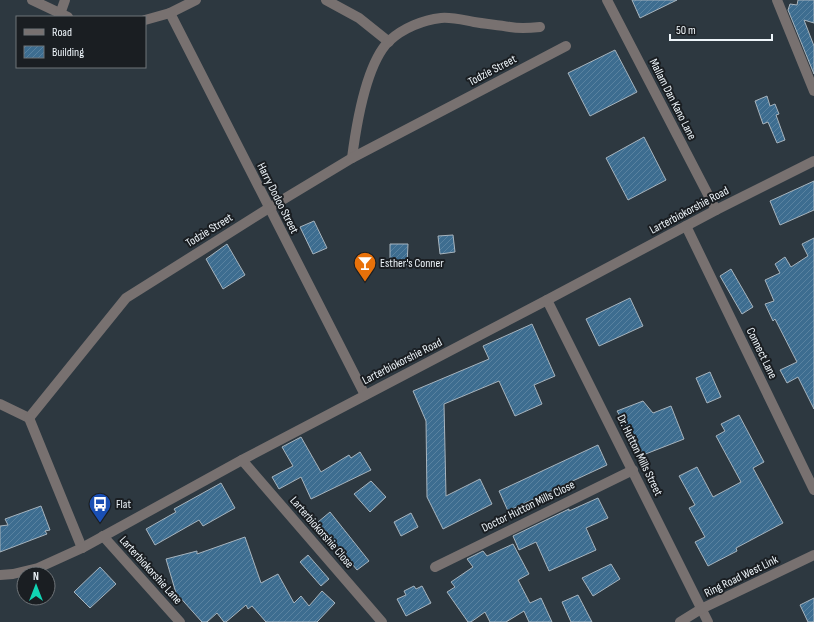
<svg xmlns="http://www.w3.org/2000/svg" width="814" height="622" font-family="'Sofia Sans Condensed',sans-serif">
<defs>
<pattern id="building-hatch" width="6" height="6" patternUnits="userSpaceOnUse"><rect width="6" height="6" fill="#3d6d90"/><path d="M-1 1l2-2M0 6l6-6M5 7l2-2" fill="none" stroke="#5982a0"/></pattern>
</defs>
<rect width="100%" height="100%" fill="#2d3840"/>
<g fill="url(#building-hatch)" stroke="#a7b4be">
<path d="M632,0H677L640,18Z"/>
<path d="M798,0H814V23L804,20L814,46V74L788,10L790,4L797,5Z"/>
<path d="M615,50L637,92L590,116L568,73Z"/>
<path d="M767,96L770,106L775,104L779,114L776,115L785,140L777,143L768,122L763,124L755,101Z"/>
<path d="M644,137L666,180L628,200L606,158Z"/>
<path d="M814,181V210L780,225L770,201Z"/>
<path d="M314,221L327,248L313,254L300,227Z"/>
<path d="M453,235L455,252L440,254L438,236Z"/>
<path d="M814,238V409L798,377L787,383L780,370L797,362L775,319L773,321L765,304L774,301L765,280L780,273L775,264L785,257L791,267L808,256L802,244Z"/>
<path d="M227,244L245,275L223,289L206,259Z"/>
<path d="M390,244H408L407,265H390Z"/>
<path d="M731,269L753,307L742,314L720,276Z"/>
<path d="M630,298L643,326L599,346L586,319Z"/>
<path d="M532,324L555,376L534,385L542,404L515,416L499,381L444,404L446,496L480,479L492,504L443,529L427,497L426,421L413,391L489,359L483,346Z"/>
<path d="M710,372L721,397L707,403L696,378Z"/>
<path d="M643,401L653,413L671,406L684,439L643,455L617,411Z"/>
<path d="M739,415L764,462L753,468L783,523L736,548L737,551L708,566L695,542L705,537L689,508L695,505L679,476L697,467L713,497L741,482L716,436L725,431L721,424Z"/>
<path d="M301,437L321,472L349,455L351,458L360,452L371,470L311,499L301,477L279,489L272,477L293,466L282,447Z"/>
<path d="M598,445L607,465L508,511L499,491Z"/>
<path d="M371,481L386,497L370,512L354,494Z"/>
<path d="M221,483L235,508L203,526L199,520L155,545L146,529L176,512L174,509Z"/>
<path d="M598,498L608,518L586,528L596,550L549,571L536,542L519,550L513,536L569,509V511Z"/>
<path d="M41,506L50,530L45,531L47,534L0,552V526L8,525L5,519Z"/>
<path d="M330,512L369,561L357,570L318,522Z"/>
<path d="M411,513L418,527L401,536L394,522Z"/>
<path d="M245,537L261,583L278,574L294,603L301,596L309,606L322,591L335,603L317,622H266L252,606L248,609L246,605L226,622H224L217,613L207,622H202L176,593L166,559L197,551V554Z"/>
<path d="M513,544L529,574L518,580L530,603L541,598L552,622H529L524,611L506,622H490L485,612L471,622H468L447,592L455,587L451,582L473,567L467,559L483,551L487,556Z"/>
<path d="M308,555L329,579L321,586L300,562Z"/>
<path d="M611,564L620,579L593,596L582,578Z"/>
<path d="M100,567L116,584L90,608L74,592Z"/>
<path d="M414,586L416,589L422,586L431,603L406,616L397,599L406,595L404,591Z"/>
<path d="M578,595L592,622H571L562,602Z"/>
<path d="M814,598V622H808L800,605Z"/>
</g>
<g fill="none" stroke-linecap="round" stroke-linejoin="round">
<g stroke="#787170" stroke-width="10">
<path d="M32,0L68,17"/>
<path d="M326,0L359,18L389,42"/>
<path d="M607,0L716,210"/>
<path d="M777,0L814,91"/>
<path d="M170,13L365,395"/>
<path d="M60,14L65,0"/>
<path d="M145,20L170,13L196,0"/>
<path d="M352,158C356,127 366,64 389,41C403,28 423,20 441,18C452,17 463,20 474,22C486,24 498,25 510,27C520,29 531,28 540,27"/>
<path d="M686,226L814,490"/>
<path d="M547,300L708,622"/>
<path d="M0,404L29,418"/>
<path d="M29,418L126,298L269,208L352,158L566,46"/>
<path d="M29,418L82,548"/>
<path d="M242,460L382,622"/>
<path d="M103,536L180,622"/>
<path d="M435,567L633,470"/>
<path d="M0,575L13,574L38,568L82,548L242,460L547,300L716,210L814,161"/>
<path d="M680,622L701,609L814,555"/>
</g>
</g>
<defs>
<g id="bar-pin" transform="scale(1.15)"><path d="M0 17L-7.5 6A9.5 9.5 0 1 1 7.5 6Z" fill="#e8710a" stroke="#1a1e22"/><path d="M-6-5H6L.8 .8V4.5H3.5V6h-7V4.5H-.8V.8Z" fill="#fff"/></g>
<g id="bus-pin" transform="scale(1.15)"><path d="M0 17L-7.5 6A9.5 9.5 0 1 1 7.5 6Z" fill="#1a4fb4" stroke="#1a1e22"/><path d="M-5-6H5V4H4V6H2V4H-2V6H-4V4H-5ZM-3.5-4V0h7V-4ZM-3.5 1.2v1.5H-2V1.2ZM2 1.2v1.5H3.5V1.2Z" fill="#fff"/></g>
</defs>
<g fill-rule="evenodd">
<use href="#bar-pin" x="365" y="263"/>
<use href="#bus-pin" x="100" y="504"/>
</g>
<g text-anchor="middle" stroke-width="4" stroke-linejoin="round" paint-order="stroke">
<g font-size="12" fill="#eef5fa" stroke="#1a1e22">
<text transform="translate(492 70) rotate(-28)" y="4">Todzie Street</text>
<text transform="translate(673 99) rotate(63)" y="4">Mallam Dan Kano Lane</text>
<text transform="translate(278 198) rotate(63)" y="4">Harry Dodoo Street</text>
<text transform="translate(689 210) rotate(-28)" y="4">Larterbiokorshie Road</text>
<text transform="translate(209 230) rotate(-32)" y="4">Todzie Street</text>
<text transform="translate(762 353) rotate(64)" y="4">Connect Lane</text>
<text transform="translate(402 361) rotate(-27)" y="4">Larterbiokorshie Road</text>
<text transform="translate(640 455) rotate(64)" y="4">Dr. Hutton Mills Street</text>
<text transform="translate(528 506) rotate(-26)" y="4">Doctor Hutton Mills Close</text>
<text transform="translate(322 532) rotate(49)" y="4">Larterbiokorshie Close</text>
<text transform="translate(151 570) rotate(48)" y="4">Larterbiokorshie Lane</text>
<text transform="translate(741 576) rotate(-26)" y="4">Ring Road West Link</text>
</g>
<g font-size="12" fill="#eef5fa" stroke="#1a1e22" text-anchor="start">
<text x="380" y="267">Esther's Conner</text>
<text x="116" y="508">Flat</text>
</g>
</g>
<rect x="16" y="16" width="130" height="52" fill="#1a1e22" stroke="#6f7478"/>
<rect x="24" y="29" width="20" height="6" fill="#787170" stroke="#6f7478"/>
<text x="52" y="36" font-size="12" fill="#eef5fa">Road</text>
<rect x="24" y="46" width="20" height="12" fill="url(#building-hatch)" stroke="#6f7478"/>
<text x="52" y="56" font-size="12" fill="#eef5fa">Building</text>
<g transform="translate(36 586)"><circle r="19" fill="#1a1e22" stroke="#6f7478"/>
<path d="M0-3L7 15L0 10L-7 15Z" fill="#11d5b4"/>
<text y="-6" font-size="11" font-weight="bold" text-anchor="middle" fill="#eef5fa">N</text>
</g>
<path d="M670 34v6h102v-6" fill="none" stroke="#eef5fa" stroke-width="2"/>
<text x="676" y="34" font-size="12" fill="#eef5fa" stroke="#1a1e22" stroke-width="3" paint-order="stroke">50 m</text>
</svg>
